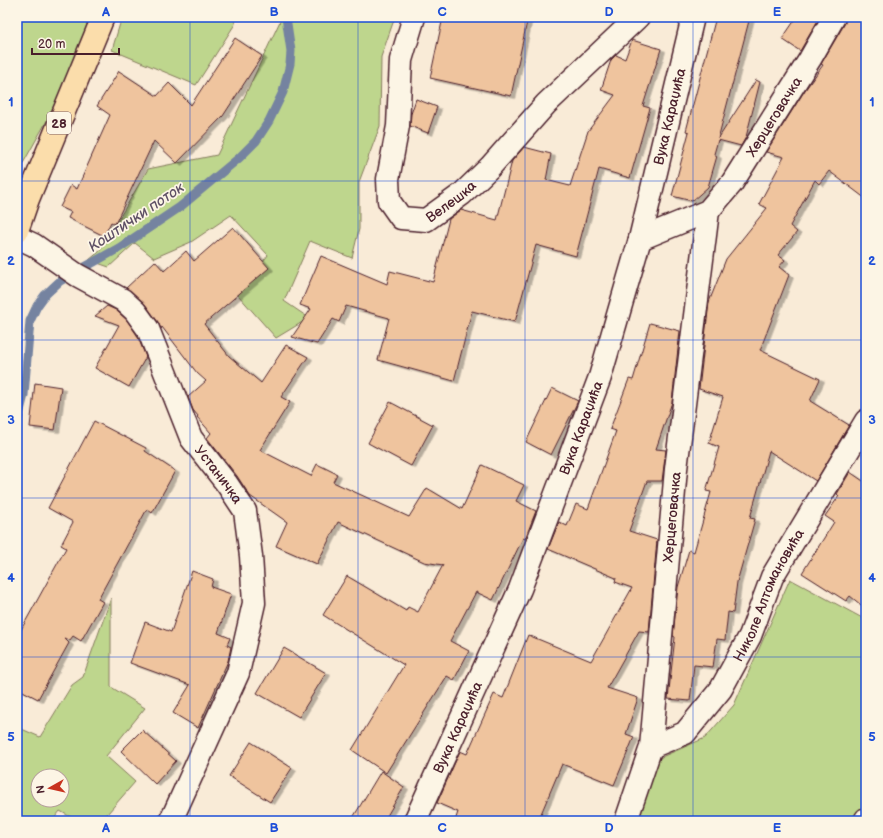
<svg xmlns="http://www.w3.org/2000/svg" width="883" height="838" font-family="'Balsamiq Sans',sans-serif">
<defs>
<filter id="shadow"><feDropShadow dx="4.5" dy="2.5" stdDeviation="0" flood-color="#0004"/></filter>
</defs>
<rect width="100%" height="100%" fill="#f9ebd7"/>
<filter id="ink" filterUnits="userSpaceOnUse"><feTurbulence type="fractalNoise" baseFrequency=".025" numOctaves="2"/><feDisplacementMap in="SourceGraphic" scale="8" xChannelSelector="R" yChannelSelector="G"/><feConvolveMatrix kernelMatrix="1 2 1 2 8 2 1 2 1" color-interpolation-filters="sRGB"/></filter>
<g filter="url(#ink)">
<g fill="#bed68d" stroke="#847a5c" fill-rule="evenodd">
<path d="M21,17H90L59,99L17,174V30Z"/>
<path d="M122,17H234L235,24L196,85L112,50Z"/>
<path d="M282,17H395L381,57L380,126L359,182V229L352,258L310,241L284,301L309,318L276,338L238,295L268,255L231,215L191,242L154,258L135,243L109,267L89,260L100,251L148,169L217,155Z"/>
<path d="M790,579L866,620V815L862,821H638L657,759L705,738L734,705Z"/>
<path d="M111,598V687L145,708L106,756L135,782L101,821H78L60,811L52,821H17V727L40,737L72,685L83,677ZM38,776H62V800H38Z"/>
</g>
<g fill="none" stroke-linecap="round" stroke-linejoin="round">
<path stroke="#7483a0" stroke-width="9" d="M17,422L24,395L30,321L37,306L45,295L60,281L119,248L180,207L239,158L256,141L269,121L283,92L290,64L291,51L286,17"/>
</g>
<g fill="#efc49e" stroke="#4a1f2b" filter="url(#shadow)">
<path d="M443,17H528L511,96L430,78Z"/>
<path d="M716,17H750L718,139L756,80L760,82L746,137L741,146L718,140L714,154L717,156L708,187L692,201L672,196L689,132L686,131Z"/>
<path d="M797,17H820L800,51L782,39Z"/>
<path d="M846,17H866V199L829,171L819,184L815,180L790,226L797,232L778,255L785,260L779,267L789,275L760,350L820,379L810,401L849,425L816,481L769,451L750,518L755,519L737,582L733,613L728,612L725,640L717,639L713,667L694,665L690,701L668,699L675,637L673,636L678,587L689,550L694,552L711,492L706,491L719,447L709,443L723,397L699,389L709,302L726,259L767,208L759,204L784,157L766,152L805,90L823,65L821,64L845,23Z"/>
<path d="M235,38L262,56L223,116L177,163L154,141L115,224L111,222L104,236L68,218L71,212L60,207L71,185L77,189L110,115L97,106L119,71L157,96L169,83L191,105Z"/>
<path d="M632,40L661,49L643,106L650,108L630,178L599,169L576,256L536,245L515,322L472,311L454,381L378,360L389,318L346,306L339,322L333,319L317,344L292,337L311,309L300,305L321,256L387,284L390,271L433,282L449,219L461,210L497,220L512,161L524,147L551,154L546,180L570,186L588,131L615,95L601,90L611,60L616,55L625,59Z"/>
<path d="M416,99L437,107L428,133L410,126L411,114Z"/>
<path d="M233,227L269,268L204,324L229,356L261,383L286,345L308,357L281,397L290,402L260,450L311,476L317,464L337,474L333,482L409,517L427,488L462,509L482,465L524,485L516,501L536,511L525,539L523,538L493,600L476,592L450,641L469,651L454,680L447,676L386,773L352,750L404,665L323,615L347,576L406,611L408,607L418,612L443,565L424,562L338,522L317,564L276,546L287,522L250,496L237,476L207,438L211,433L197,417L198,416L193,410L188,397L206,381L197,373L162,327L161,329L158,322L145,304L126,288L155,261L164,271L186,251L194,261Z"/>
<path d="M107,306L116,310L126,319L137,335L146,357L129,387L95,368L119,325L95,316Z"/>
<path d="M650,323L680,331L672,402L656,449L666,450L662,481H647L629,531L657,540L649,632L639,631L607,688L638,698L626,734L634,737L614,785L562,764L538,821H455L458,812L437,803L460,751L467,754L494,694L503,698L528,635L591,661L632,588L615,582L616,578L548,549L559,522L567,526L576,504L588,509L616,431L610,429L629,379L633,380Z"/>
<path d="M35,383L61,387L55,430L30,427Z"/>
<path d="M552,388L578,401L551,455L526,442Z"/>
<path d="M390,402L433,425L411,466L368,443Z"/>
<path d="M94,421L146,448L145,451L175,471L152,513L147,509L98,599L103,602L81,641L73,636L70,640L64,638L69,643L38,699L17,688V637L66,548L61,545L73,522L48,508Z"/>
<path d="M850,472L866,483V609L850,596L846,601L802,573L834,522L825,516L839,496L837,494Z"/>
<path d="M192,571L213,579L211,587L231,594L218,633L230,638L227,645L231,647L228,661L198,728L173,713L190,685L130,663L145,622L171,632Z"/>
<path d="M284,648L326,673L299,717L257,693Z"/>
<path d="M142,730L176,761L155,784L121,751Z"/>
<path d="M251,742L292,768L270,802L229,776Z"/>
<path d="M381,771L404,787L384,821H351Z"/>
</g>
<g fill="none" stroke-linecap="round" stroke-linejoin="round">
<g stroke="#4a1f2b" stroke-width="25">
<g id="street">
<path id="s1" d="M414,17L401,60L398,126L388,179L389,201L401,218L426,220L462,194L490,167L546,104L638,17"/>
<path id="s2" d="M17,237L34,245L77,275L123,300L135,311L148,329L191,438L227,484L245,511L251,556L254,603L238,673L174,814L170,821"/>
<path id="s3" d="M640,239L708,211L732,183L810,59L834,17"/>
<path id="s4" d="M651,747L685,733L721,689L750,636L772,577L866,421"/>
<path id="s5" d="M415,821L520,589L600,377L640,239L693,17"/>
<path id="s6" d="M626,821L651,747L676,469L708,211"/>
<path d="M865,821L866,819"/>
</g>
</g>
<g stroke="#4a1f2b" stroke-width="25">
<path id="primary" d="M17,231L28,199L103,17"/>
</g>
<use href="#street" stroke="#fcf5e5" stroke-width="22"/>
<use href="#primary" stroke="#fbddab" stroke-width="22"/>
</g>
</g>
<path fill="none" stroke="#1d4ed8" stroke-width="1" stroke-opacity="0.55" d="M190,17V821M358,17V821M525,17V821M693,17V821M17,181H866M17,340H866M17,498H866M17,657H866"/>
<g text-anchor="middle" stroke-width="3.5" stroke-linejoin="round" paint-order="stroke">
<rect fill="#fcf5e5" stroke="#7f5f63" stroke-width="1" x="47" y="112" width="24" height="22" rx="3"/>
<g font-size="13" font-weight="bold" fill="#4a1f2b">
<text x="59" y="128">28</text>
</g>
<g font-size="14" fill="#4a1f2b" stroke="#fcf5e5">
<text dy="5" stroke="none"><textPath href="#s3" startOffset="189">Херцеговачка</textPath></text>
<text dy="5" stroke="none"><textPath href="#s5" startOffset="751">Вука Караџића</textPath></text>
<text dy="5" stroke="none"><textPath href="#s1" startOffset="264">Велешка</textPath></text>
<text dy="5" stroke="none"><textPath href="#s5" startOffset="427">Вука Караџића</textPath></text>
<text dy="5" stroke="none"><textPath href="#s2" startOffset="325">Устаничка</textPath></text>
<text dy="5" stroke="none"><textPath href="#s6" startOffset="309">Херцеговачка</textPath></text>
<text dy="5" stroke="none"><textPath href="#s4" startOffset="199">Николе Алтомановића</textPath></text>
<text dy="5" stroke="none"><textPath href="#s5" startOffset="103">Вука Караџића</textPath></text>
</g>
<g font-size="15" font-style="italic" fill="#5f5166" stroke="#fcf5e5">
<text transform="translate(136 217) rotate(-34)" y="5">Коштички поток</text>
</g>
</g>
<rect width="883" height="838" fill="none" stroke="#fcf5e5" stroke-width="44"/>
<g transform="translate(50 788) rotate(262)"><circle r="19" fill="#fcf5e5" stroke="#b59f9b"/>
<path d="M0-3L7 15L0 10L-7 15Z" fill="#c8321e"/>
<text y="-6" font-size="11" font-weight="bold" text-anchor="middle" fill="#4a1f2b">N</text>
</g>
<path d="M32 48v6h87v-6" fill="none" stroke="#4a1f2b" stroke-width="2"/>
<text x="38" y="48" font-size="12" fill="#4a1f2b" stroke="#fcf5e5" stroke-width="3" paint-order="stroke">20 m</text>
<rect x="22" y="22" width="839" height="794" fill="none" stroke="#1d4ed8" stroke-width="1.5"/>
<g font-size="13" text-anchor="middle" font-weight="bold" fill="#1d4ed8">
<text x="106" y="16">A</text>
<text x="274" y="16">B</text>
<text x="442" y="16">C</text>
<text x="609" y="16">D</text>
<text x="777" y="16">E</text>
<text x="11" y="106">1</text>
<text x="872" y="106">1</text>
<text x="11" y="265">2</text>
<text x="872" y="265">2</text>
<text x="11" y="424">3</text>
<text x="872" y="424">3</text>
<text x="11" y="582">4</text>
<text x="872" y="582">4</text>
<text x="11" y="741">5</text>
<text x="872" y="741">5</text>
<text x="106" y="832">A</text>
<text x="274" y="832">B</text>
<text x="442" y="832">C</text>
<text x="609" y="832">D</text>
<text x="777" y="832">E</text>
</g>
</svg>
